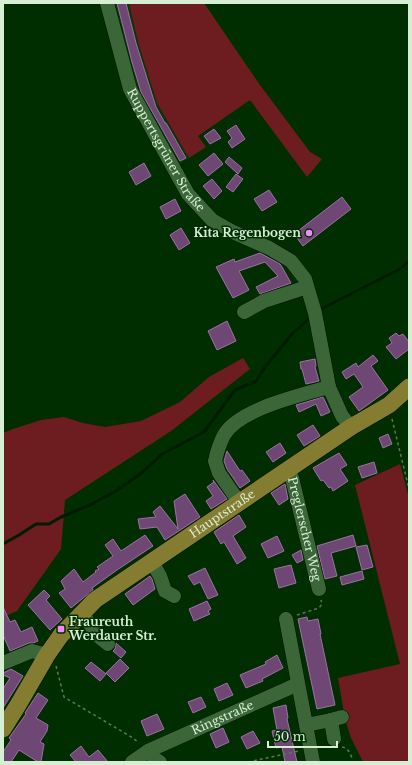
<svg xmlns="http://www.w3.org/2000/svg" width="412" height="765" font-family="'Libre Baskerville',serif">
<rect width="100%" height="100%" fill="#012e01"/>
<path fill="#043904" d="M113,3H129L138,42L157,103L189,158L177,166L137,89Z"/>
<g fill="#6d1d20">
<path d="M129,3H204L260,85L310,152L322,159L307,177L250,100L198,136L206,147L189,158L157,103L138,42Z"/>
<path d="M243,358L250,369L171,431L65,500L61,549L17,611L3,617V433L13,429L41,420L64,417L83,423L105,427L141,421L180,402L209,377Z"/>
<path d="M400,464L409,498V762H363L351,738L345,719L338,678L400,664L355,485Z"/>
</g>
<g fill="none" stroke-linecap="round" stroke-linejoin="round">
<g stroke="#011c01" stroke-width="3">
<path d="M318,311L325,307L400,269L409,261"/>
<path d="M3,544L19,535L36,524H49L61,517L90,505L116,491L143,472L162,454L204,432L235,390L256,381L265,367L292,334L312,316"/>
</g>
</g>
<g fill="#6f4774" stroke="#9c71a2">
<path d="M117,3H126L136,43L156,107L165,123H166L186,158L180,161L141,92L132,62Z"/>
<path d="M236,125L245,139L232,148L228,142L232,138L227,131Z"/>
<path d="M214,129L221,138L210,144L204,136Z"/>
<path d="M214,153L223,164L208,176L199,165Z"/>
<path d="M229,157L242,168L238,174L225,162Z"/>
<path d="M144,163L151,176L136,185L129,172Z"/>
<path d="M236,174L243,179L233,192L226,187Z"/>
<path d="M212,179L222,191L214,199L203,186Z"/>
<path d="M269,190L277,202L262,211L254,199Z"/>
<path d="M342,197L351,209L303,246L294,234Z"/>
<path d="M175,199L181,211L166,219L160,207Z"/>
<path d="M181,228L190,243L179,250L170,235Z"/>
<path d="M260,253L280,264L282,267L291,283L260,294L256,287L278,276L265,262L239,271L249,290L233,298L216,267L234,259L235,262Z"/>
<path d="M227,321L236,341L217,350L208,331Z"/>
<path d="M396,333L399,336L403,334L409,342V349L396,359L386,347L392,343L389,338Z"/>
<path d="M373,355L378,361L371,366L388,390L359,411L349,397L363,387L354,374L346,379L342,372L356,363L358,367Z"/>
<path d="M315,359L316,366L315,367L319,381L306,384L302,369H301L300,362Z"/>
<path d="M323,397L330,412L321,416L316,404L299,412L296,405Z"/>
<path d="M313,425L320,436L304,446L297,435Z"/>
<path d="M388,434L392,444L383,448L379,438Z"/>
<path d="M280,443L286,453L273,462L266,452Z"/>
<path d="M227,451L240,471L242,470L250,481L240,488L227,469L224,461Z"/>
<path d="M339,453L347,465L340,469L348,481L333,491L331,487L329,488L323,480L321,481L313,468Z"/>
<path d="M374,462L377,473L362,478L358,467Z"/>
<path d="M213,480L227,499L211,509L206,501L213,496L207,487L214,482Z"/>
<path d="M285,484L288,499L279,505L271,493Z"/>
<path d="M185,494L200,517L165,540L157,527L140,529L138,519L156,517L153,512L160,506L178,529L174,501Z"/>
<path d="M239,515L246,527L233,536L246,558L237,564L224,542L221,544L214,532Z"/>
<path d="M145,535L153,546L117,570L92,588L93,590L71,608L59,593L65,589L61,581L74,569L83,582L96,572L95,571L99,569L97,567L113,556L105,545L113,539L121,551Z"/>
<path d="M353,535L356,546L331,553L337,576L325,579L317,546Z"/>
<path d="M277,536L284,551L268,558L261,544Z"/>
<path d="M367,545L373,567L362,570L356,547Z"/>
<path d="M301,550L303,560L297,563L292,555Z"/>
<path d="M291,565L296,583L279,588L274,569Z"/>
<path d="M205,568L218,595L208,599L200,582L194,585L188,576Z"/>
<path d="M362,571L364,579L342,585L340,577Z"/>
<path d="M150,576L152,579L155,589L133,605L125,594Z"/>
<path d="M44,590L50,596L46,600L62,619L50,630L28,605Z"/>
<path d="M207,601L211,609L208,611L210,614L194,621L189,609Z"/>
<path d="M3,607L10,622L15,620L21,632L32,627L38,641L33,643H29L10,651L3,635Z"/>
<path d="M307,617L308,621L318,619L321,634H320L335,705L317,709L298,619Z"/>
<path d="M116,643L126,652L121,658L113,651L115,649Z"/>
<path d="M277,655L283,668L262,679L263,681L246,688L240,675L266,664L265,662Z"/>
<path d="M120,659L129,668L115,682L106,673Z"/>
<path d="M91,662L106,674L100,681L85,668Z"/>
<path d="M11,669L23,676L3,708V689L10,678L3,675V673Z"/>
<path d="M227,683L233,695L219,701L214,689Z"/>
<path d="M38,693L48,700L36,718L48,725L47,731L40,742L44,744L41,762H38L19,750L11,762H3V752L11,740L9,738L26,714L25,713Z"/>
<path d="M201,697L206,707L193,713L188,702Z"/>
<path d="M286,705L288,718L287,719L297,762H285L282,747L276,748L272,731L277,730L273,708Z"/>
<path d="M157,714L164,729L147,736L141,721Z"/>
<path d="M223,728L229,742L216,748L210,734Z"/>
<path d="M253,731L260,743L247,749L241,737Z"/>
<path d="M81,746L89,757L98,750L108,762H76L70,755Z"/>
</g>
<g fill="none" stroke-linecap="round" stroke-linejoin="round">
<g stroke="#011301" stroke-width="15">
<g id="minor">
<path id="s1" d="M107,3L130,89L158,140L188,194L212,220L233,232L269,248L291,261L305,279L315,313L329,387L342,416L351,427"/>
<path d="M244,312L264,301L307,287"/>
<path id="s2" d="M287,470L292,478L319,589"/>
<path d="M239,502L219,473L215,461C217,452 220,443 224,435C239,409 301,395 329,387"/>
<path d="M152,562L160,576L165,591L174,596"/>
<path d="M82,613L98,636L108,644"/>
<path d="M286,619L313,762"/>
<path d="M3,663L32,651L47,655"/>
<path d="M331,720L334,739"/>
<path d="M306,725L331,720L342,717"/>
<path d="M148,751L154,758L160,762"/>
<path id="s3" d="M132,762L148,751L298,684"/>
</g>
</g>
<g stroke="#011301" stroke-width="18">
<g id="major">
<path id="s4" d="M3,729L18,705L47,655L61,635L95,600L351,427L389,405L409,387"/>
</g>
</g>
<g stroke="#567b56" stroke-width="1.5" stroke-dasharray="3 3" stroke-linecap="butt">
<path d="M392,419L409,489"/>
<path d="M297,615L319,608L322,604L321,600"/>
<path d="M56,666L64,697L133,738L139,743"/>
<path d="M342,747C348,748 350,753 352,758"/>
<path d="M248,762L299,751"/>
</g>
<use href="#minor" stroke="#3b6638" stroke-width="14"/>
<use href="#major" stroke="#847c31" stroke-width="17"/>
</g>
<g fill="#ed8cfa" stroke="#012e01" stroke-width="1.5">
<circle cx="309" cy="233" r="4"/>
<rect x="57" y="625" width="8" height="8" rx="2"/>
</g>
<g text-anchor="middle" stroke-width="3" stroke-linejoin="round" paint-order="stroke">
<g font-size="12" fill="#d6eed4" stroke="#012e01">
<text dy="4" stroke="none"><textPath href="#s1" startOffset="160">Ruppertsgrüner Straße</textPath></text>
<text dy="4" stroke="none"><textPath href="#s4" startOffset="313">Hauptstraße</textPath></text>
<text dy="4" stroke="none"><textPath href="#s2" startOffset="62">Preglerscher Weg</textPath></text>
<text dy="4" stroke="none"><textPath href="#s3" startOffset="101">Ringstraße</textPath></text>
</g>
<g font-size="12" font-weight="bold" fill="#d6eed4" stroke="#012e01" text-anchor="end">
<text x="301" y="237">Kita Regenbogen</text>
<text x="69" y="626" text-anchor="start">Fraureuth<tspan x="69" dy="14">Werdauer Str.</tspan></text>
</g>
</g>
<rect width="412" height="765" fill="none" stroke="#d6eed4" stroke-width="8"/>
<path d="M268 741v6h69v-6" fill="none" stroke="#d6eed4" stroke-width="2"/>
<text x="274" y="741" font-size="12" fill="#d6eed4" stroke="#012e01" stroke-width="3" paint-order="stroke">50 m</text>
</svg>
